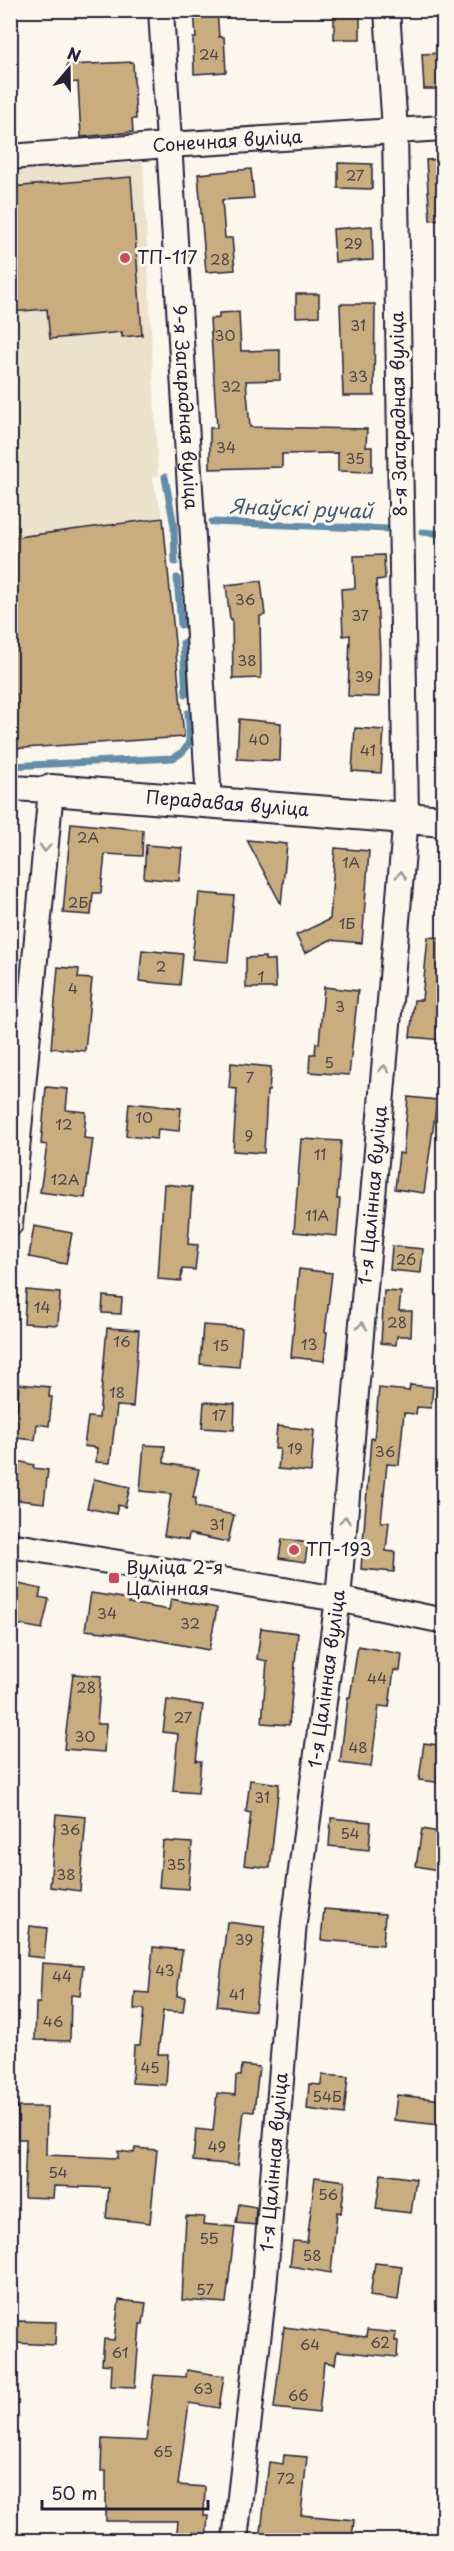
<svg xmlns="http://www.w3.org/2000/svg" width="454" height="2551" font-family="'Playpen Sans',sans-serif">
<rect width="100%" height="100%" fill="#fbf7ec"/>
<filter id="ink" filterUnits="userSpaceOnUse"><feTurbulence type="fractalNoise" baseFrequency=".0167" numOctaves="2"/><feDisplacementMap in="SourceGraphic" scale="12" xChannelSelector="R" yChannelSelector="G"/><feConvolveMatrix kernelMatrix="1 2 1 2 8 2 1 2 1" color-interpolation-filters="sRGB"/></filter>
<g filter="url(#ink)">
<path fill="#ece1cb" d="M143,162L158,476L152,477L163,518L184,737L11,749V169Z"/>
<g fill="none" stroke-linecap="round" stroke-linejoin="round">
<g stroke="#638da8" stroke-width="7">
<path d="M165,477L174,526L175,562"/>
<path d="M212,522L389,529"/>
<path d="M422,532L444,534"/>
<path d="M177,578L181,625"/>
<path d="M183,643L186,694"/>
<path d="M10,766L173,758C195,748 189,734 188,713"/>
</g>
</g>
<g fill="#c9ad7e" stroke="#22223b" stroke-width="1.5">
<path d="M194,10H217L219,37H224L226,72L194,74L193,38H196Z"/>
<rect x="334" y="11" width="26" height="28"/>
<path d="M444,53V89H424L422,54Z"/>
<path d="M133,62L136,119H132L133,132L81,137L78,82L68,83L67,65Z"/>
<path d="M444,159V219L430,220L426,160Z"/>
<path d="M338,163L372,164V189L338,188Z"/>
<path d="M251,169L254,198L222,200L225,238H232L235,270L206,272L198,174Z"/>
<path d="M131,177L142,335L122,337V332L50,339L47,309L10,312V187Z"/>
<path d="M372,226L373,260L335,262L333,229Z"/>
<path d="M296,294H319V316L296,317Z"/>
<path d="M340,304H375L374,396H343Z"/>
<path d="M239,312L241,351L280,350V380L246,381L250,427L367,429L366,447H372V472L338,471V453L282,454V467L210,469V428H217L210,319L219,318V313Z"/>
<path d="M163,518L184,737L10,749V538Z"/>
<path d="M384,555L385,579L376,580L380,653L379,697L348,696L350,635L343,636L341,589L355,588L354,556Z"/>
<path d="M261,581L265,615L260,616L261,678L233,679L232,619H230L226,585Z"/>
<path d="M239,719L281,723L280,761L237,759Z"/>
<path d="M355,728L384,730L381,773L352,771Z"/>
<path d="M71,823L143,830L142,856L105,854L101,893H93L91,915L63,913Z"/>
<path d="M247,840L287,844L281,904Z"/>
<path d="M146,845L182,848L179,881L144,878Z"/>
<path d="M335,848L369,851L362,943L330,940L305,953L296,935L330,919Z"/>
<path d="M199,893L234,896L228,962L192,959Z"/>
<path d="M428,937L444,938V1040L410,1037L414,1000H422Z"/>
<path d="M142,950L183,954L180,985L139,981Z"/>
<path d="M265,957V960H275L276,988H246V958Z"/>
<path d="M58,967L79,969L78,978L92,979L85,1051L51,1048Z"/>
<path d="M324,987L358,991L349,1075L309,1072L310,1054H315L316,1043L319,1044Z"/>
<path d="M231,1063L271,1067L269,1091H267L264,1153L233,1151L237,1089L229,1088Z"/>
<path d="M46,1087L68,1089L66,1110L86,1112L84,1138L93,1139L85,1198L40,1192L47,1145L41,1144Z"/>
<path d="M408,1097L437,1100L424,1193L395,1189L399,1153L403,1154Z"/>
<path d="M129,1103L181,1108L179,1131L158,1129L157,1139L126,1136Z"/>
<path d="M301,1139L341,1141L337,1199H340L337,1236L294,1232Z"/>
<path d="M164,1184L192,1187L188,1244L198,1245L195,1270L182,1269L181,1281L158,1279Z"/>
<path d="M34,1226L72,1233L66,1264L29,1257Z"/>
<path d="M392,1246L423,1249L421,1273L390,1270Z"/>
<path d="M299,1269L332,1273L325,1332H327L324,1361L291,1357Z"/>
<path d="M26,1290L60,1293L58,1325L24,1323Z"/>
<path d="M384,1291L401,1292L399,1311H412L411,1336H397L396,1345L381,1343Z"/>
<path d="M103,1296L122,1298L121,1314L102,1313Z"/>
<path d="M203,1325L242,1328L239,1367L200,1364Z"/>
<path d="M107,1328L139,1330L133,1407L117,1406L110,1463L96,1462L97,1448L84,1446L88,1417L99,1418Z"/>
<path d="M19,1384L50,1387L49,1397H52L49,1426L37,1424L35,1440L15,1438Z"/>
<path d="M410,1385L433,1387L431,1408L417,1407L416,1414L404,1413L399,1465L387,1464L381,1522H389L386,1551L395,1552L394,1572L361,1569L371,1438L374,1439L379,1388L409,1391Z"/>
<path d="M204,1402L235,1404L234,1430L202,1428Z"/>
<path d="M277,1426L314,1430L311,1472L278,1469L280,1449H275Z"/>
<path d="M144,1445L165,1446L164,1463L199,1469L193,1498H196L195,1507L234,1515L228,1542L189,1534L188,1540L164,1536L171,1494L140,1491Z"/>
<path d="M14,1460L34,1465L33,1468L48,1470L44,1503L10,1499Z"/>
<path d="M94,1479L130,1487L125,1507L118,1505L116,1514L87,1508Z"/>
<path d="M282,1539L308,1543L305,1562L279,1558Z"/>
<path d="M10,1582L41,1589L39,1597L49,1599L42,1629L10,1623Z"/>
<path d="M91,1593L129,1599V1603L169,1610L171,1599L217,1608L209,1650L124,1634L85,1630Z"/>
<path d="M261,1628L298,1633L289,1725L262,1723L267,1661L257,1659Z"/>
<path d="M358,1646L402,1654L400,1671L394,1670L389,1707L379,1706L371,1767L340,1763L348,1697H350Z"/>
<path d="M73,1674L101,1676L97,1724H106L104,1752L64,1749Z"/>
<path d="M167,1700L203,1705L196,1761H201L198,1793L173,1791L178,1734L163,1732Z"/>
<path d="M424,1743L444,1746V1783L419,1780Z"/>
<path d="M250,1780L279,1784L270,1868L244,1865L251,1813L246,1812Z"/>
<path d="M56,1814L86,1817L80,1891L50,1887Z"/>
<path d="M331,1818L371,1822L369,1850L329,1846Z"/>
<path d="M422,1829L444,1833V1871L416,1866Z"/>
<path d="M163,1841L192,1843L188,1889L159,1887Z"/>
<path d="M324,1909L385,1914L383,1945L321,1940Z"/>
<path d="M227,1922L265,1927L255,2011L217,2006Z"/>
<path d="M30,1926L47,1928L44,1958L27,1956Z"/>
<path d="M153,1947L182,1950L177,1996L185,1997L183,2012L163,2011L158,2054H168L166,2085L132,2083L134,2045H140L144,2009H134L135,1992L149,1993Z"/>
<path d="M42,1963L83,1966L80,1996L71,1995L70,2041L35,2040L36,2003H40Z"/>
<path d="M242,2065L259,2067L254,2112L244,2111L238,2165L193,2161L196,2129L213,2131L217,2093L235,2095L236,2076H241Z"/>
<path d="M322,2075L348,2077L344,2114L307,2109L309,2084L321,2085Z"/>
<path d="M397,2095L443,2100L440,2125L394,2120Z"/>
<path d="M18,2107H47L46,2155L118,2158V2151L134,2153L135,2148L157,2150L150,2223L106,2218L109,2188L54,2186L53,2198L24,2197L26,2139H18Z"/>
<path d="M381,2174L416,2179L411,2213L376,2209Z"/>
<path d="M315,2177L345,2181L341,2213L337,2212L331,2273L290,2266L293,2241L307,2242Z"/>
<path d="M239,2204L256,2207L255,2225L236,2223Z"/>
<path d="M186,2216L204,2217L203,2224L235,2227L226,2303L182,2300Z"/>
<path d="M375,2263L402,2266L398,2300L370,2296Z"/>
<path d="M119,2300L146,2303L143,2324H140L135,2387L111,2386L112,2365L102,2364L104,2339L114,2340Z"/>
<path d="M15,2321L56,2322L55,2345L14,2343Z"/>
<path d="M284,2327L366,2337L367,2330L396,2333L395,2341H398L397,2357L337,2351L335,2364L324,2362L319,2413L274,2408Z"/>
<path d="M187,2370L224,2376L219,2408L189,2403L178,2485L205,2487L204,2516H208L206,2541H176L178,2521H106V2471H101L102,2439L146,2441L154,2375L186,2377Z"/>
<path d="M284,2455L307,2457L301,2515L354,2520L352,2539L299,2535L298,2541H260L269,2462L283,2464Z"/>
</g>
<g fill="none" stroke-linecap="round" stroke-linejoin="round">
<g stroke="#22223b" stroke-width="28">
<g id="minor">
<path id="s1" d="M161,10L209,802"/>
<path id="s2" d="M10,157L168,145L444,128"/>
<path d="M10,788L51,790L10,1224"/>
<path d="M10,1545L338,1599L444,1621"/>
<path id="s3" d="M235,2540L264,2288L294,1922L338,1599L406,817L395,130L387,10"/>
</g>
</g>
<g stroke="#22223b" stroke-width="34">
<g id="tertiary">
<path id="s4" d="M51,790L444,821"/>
</g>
</g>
<use href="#minor" stroke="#fbf7ec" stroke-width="24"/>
<use href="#tertiary" stroke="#fbf7ec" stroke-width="30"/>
</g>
<defs><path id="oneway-chevron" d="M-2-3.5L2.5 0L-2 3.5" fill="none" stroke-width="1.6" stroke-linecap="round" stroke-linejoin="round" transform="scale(1.5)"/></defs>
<g stroke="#99979c">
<use href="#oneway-chevron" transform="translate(45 848) rotate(95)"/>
<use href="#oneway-chevron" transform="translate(401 875) rotate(-85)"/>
<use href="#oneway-chevron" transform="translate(384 1069) rotate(-85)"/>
<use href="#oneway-chevron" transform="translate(362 1326) rotate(-85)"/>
<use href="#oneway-chevron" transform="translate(345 1520) rotate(-85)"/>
</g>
</g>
<g fill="#d1495b" stroke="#fbf7ec" stroke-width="2">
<circle cx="125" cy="258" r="6"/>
<circle cx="294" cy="1550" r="6"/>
<rect x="108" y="1572" width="12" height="12" rx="3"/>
</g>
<g text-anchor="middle" stroke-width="6" stroke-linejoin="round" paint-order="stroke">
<g font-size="15" fill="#4c454c">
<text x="209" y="60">24</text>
<text x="355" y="181">27</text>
<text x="353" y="249">29</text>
<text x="220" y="265">28</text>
<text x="358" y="331">31</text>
<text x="225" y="341">30</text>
<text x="358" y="382">33</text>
<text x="231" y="392">32</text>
<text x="226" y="453">34</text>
<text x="355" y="464">35</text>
<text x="245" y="605">36</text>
<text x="360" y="621">37</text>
<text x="247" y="666">38</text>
<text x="364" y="682">39</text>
<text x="259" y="745">40</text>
<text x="368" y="756">41</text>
<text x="88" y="843">2А</text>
<text x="351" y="868">1А</text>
<text x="78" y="908">2Б</text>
<text x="347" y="929">1Б</text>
<text x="161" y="972">2</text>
<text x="261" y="982">1</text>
<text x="73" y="994">4</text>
<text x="340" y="1012">3</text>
<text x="329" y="1068">5</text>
<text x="250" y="1083">7</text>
<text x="144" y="1123">10</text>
<text x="64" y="1130">12</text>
<text x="249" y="1141">9</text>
<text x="320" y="1160">11</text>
<text x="65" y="1185">12А</text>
<text x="317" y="1221">11А</text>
<text x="406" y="1265">26</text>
<text x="42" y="1313">14</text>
<text x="397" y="1328">28</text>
<text x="122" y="1347">16</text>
<text x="309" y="1350">13</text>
<text x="221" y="1351">15</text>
<text x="117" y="1398">18</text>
<text x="219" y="1421">17</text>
<text x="295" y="1454">19</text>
<text x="385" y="1457">36</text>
<text x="217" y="1530">31</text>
<text x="107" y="1619">34</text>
<text x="190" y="1629">32</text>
<text x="377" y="1684">44</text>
<text x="86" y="1693">28</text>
<text x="183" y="1723">27</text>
<text x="85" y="1742">30</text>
<text x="358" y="1753">48</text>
<text x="262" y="1803">31</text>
<text x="70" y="1835">36</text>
<text x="350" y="1839">54</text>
<text x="176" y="1870">35</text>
<text x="66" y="1880">38</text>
<text x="244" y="1945">39</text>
<text x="165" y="1976">43</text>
<text x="62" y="1982">44</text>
<text x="237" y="2000">41</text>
<text x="53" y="2027">46</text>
<text x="150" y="2073">45</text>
<text x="327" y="2102">54Б</text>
<text x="217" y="2152">49</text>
<text x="58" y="2178">54</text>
<text x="328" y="2200">56</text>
<text x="209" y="2244">55</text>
<text x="312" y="2261">58</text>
<text x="205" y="2295">57</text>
<text x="380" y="2348">62</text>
<text x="310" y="2350">64</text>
<text x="120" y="2358">61</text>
<text x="203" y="2394">63</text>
<text x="298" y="2401">66</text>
<text x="163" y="2457">65</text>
<text x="286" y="2484">72</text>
</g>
<g font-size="18" fill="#22223b" stroke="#fbf7ec">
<text dy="6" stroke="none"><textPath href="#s2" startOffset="218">Сонечная вуліца</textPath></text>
<text dy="6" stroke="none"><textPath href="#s1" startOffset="398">9-я Загарадная вуліца</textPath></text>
<text transform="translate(399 414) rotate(-91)" y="6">8-я Загарадная вуліца</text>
<text dy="6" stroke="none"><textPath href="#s4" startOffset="177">Перадавая вуліца</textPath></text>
<text dy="6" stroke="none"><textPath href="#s3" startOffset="1352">1-я Цалінная вуліца</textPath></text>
<text dy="6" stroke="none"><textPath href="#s3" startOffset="866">1-я Цалінная вуліца</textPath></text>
<text dy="6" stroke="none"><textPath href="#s3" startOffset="380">1-я Цалінная вуліца</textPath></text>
</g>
<g font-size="18" fill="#22223b" stroke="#fbf7ec" text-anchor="start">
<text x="137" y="264">ТП-117</text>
<text x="306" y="1556">ТП-193</text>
<text x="126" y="1574">Вуліца 2-я<tspan x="126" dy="21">Цалінная</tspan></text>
</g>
<g font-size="20" font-style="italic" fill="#435872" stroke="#fbf7ec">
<text transform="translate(301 509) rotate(2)" y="7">Янаўскі ручай</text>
</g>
</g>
<rect width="454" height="2551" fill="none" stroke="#fbf7ec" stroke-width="36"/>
<rect x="18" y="18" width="418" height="2515" fill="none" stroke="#22223b" stroke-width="2" filter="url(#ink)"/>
<g transform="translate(69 69) rotate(20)" stroke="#fbf7ec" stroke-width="4.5" paint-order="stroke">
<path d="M0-4.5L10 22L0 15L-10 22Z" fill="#22223b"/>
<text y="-9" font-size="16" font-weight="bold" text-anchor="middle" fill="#22223b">N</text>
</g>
<path d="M42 2500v9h166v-9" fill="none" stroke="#22223b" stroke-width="3"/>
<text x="51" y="2500" font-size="18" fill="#22223b" stroke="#fbf7ec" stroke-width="4.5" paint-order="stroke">50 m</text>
</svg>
